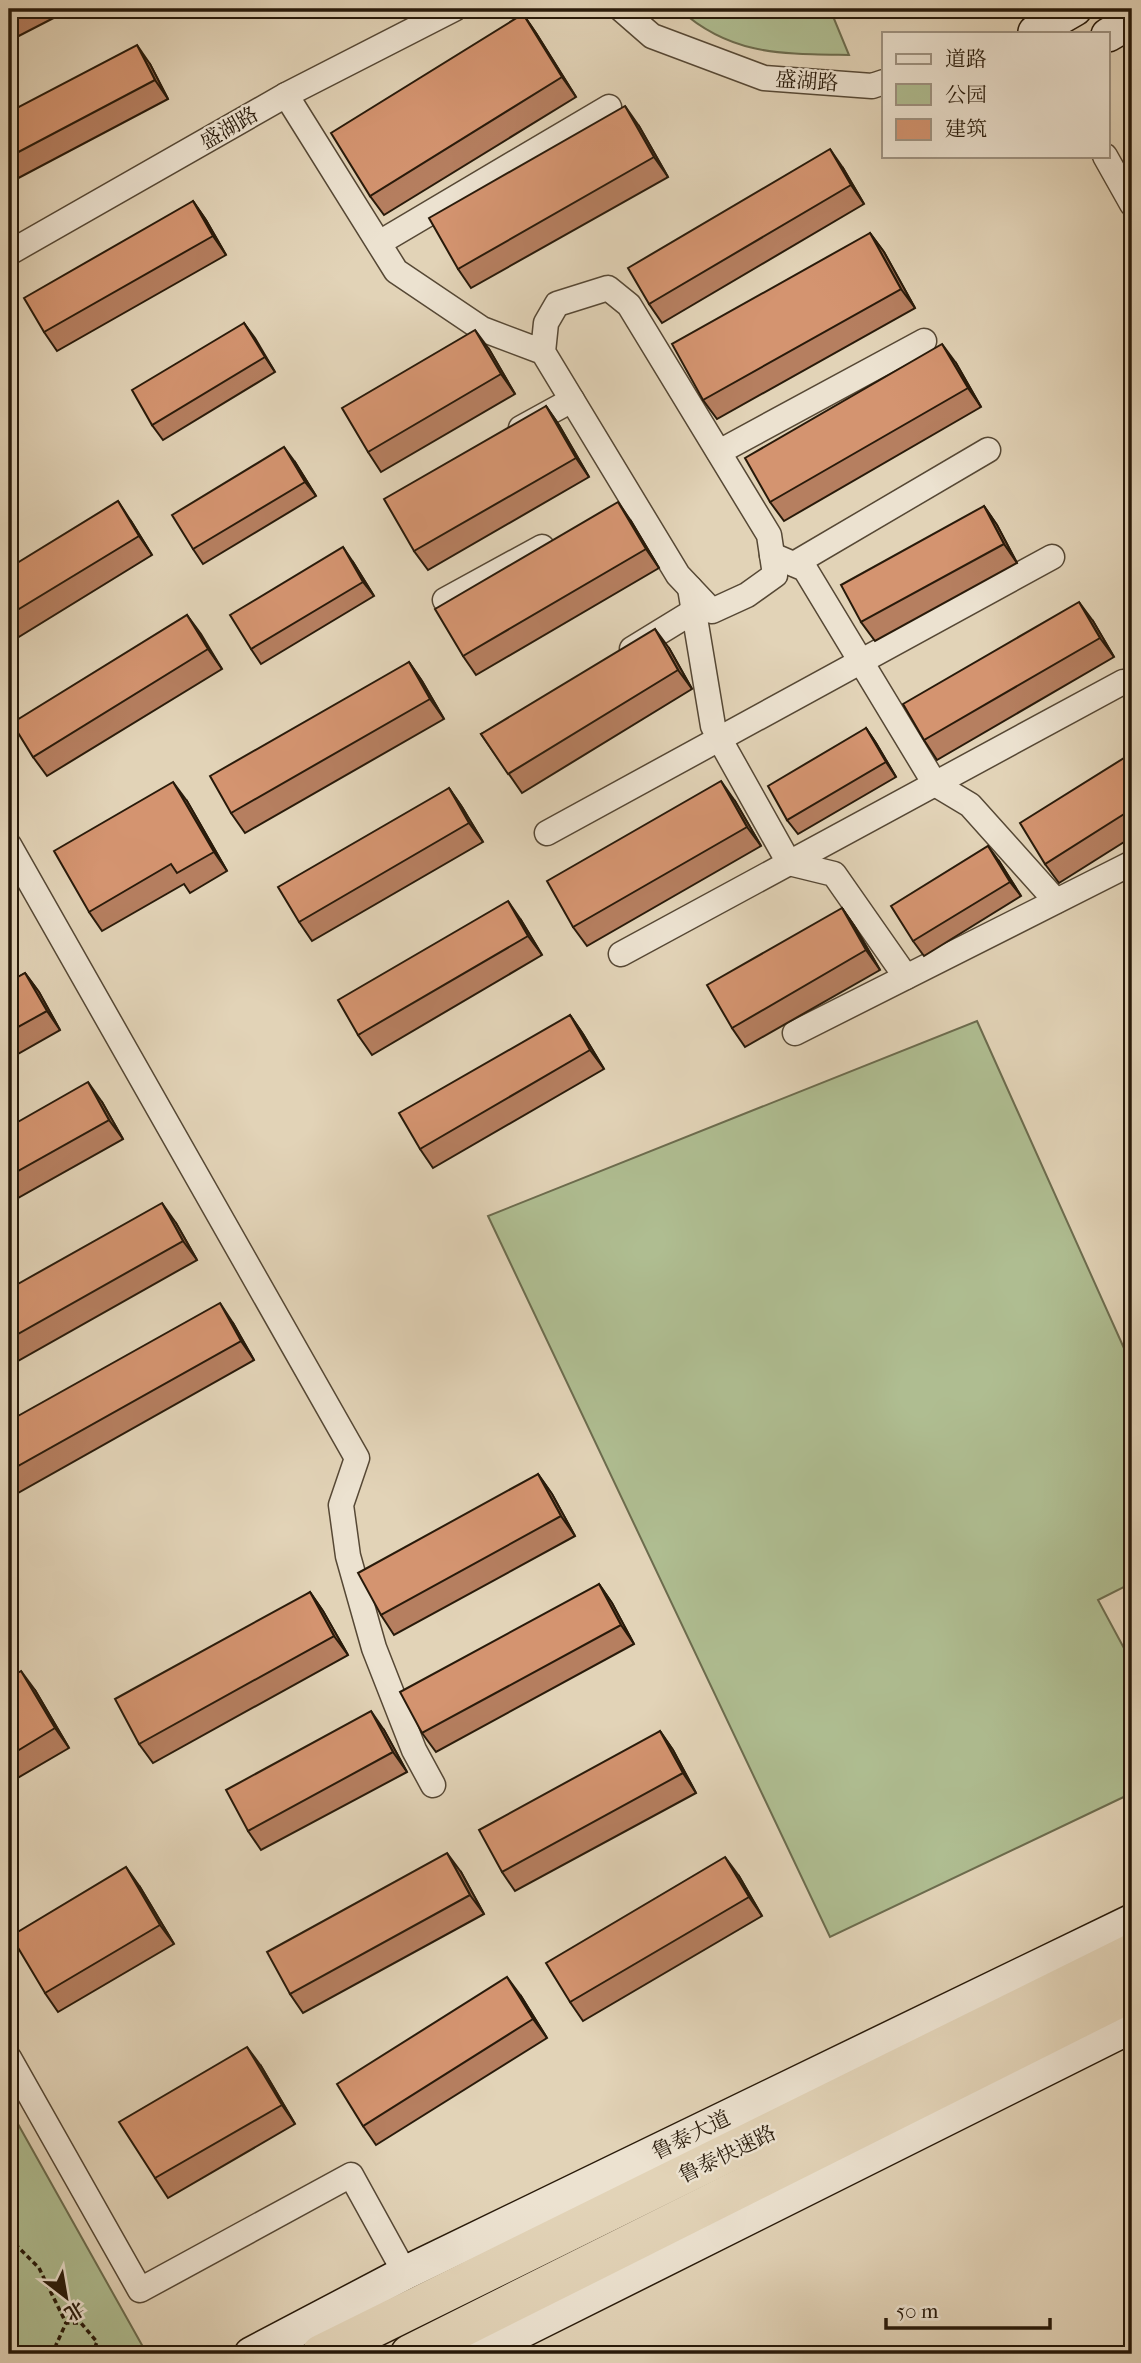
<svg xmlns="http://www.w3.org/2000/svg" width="1141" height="2363" font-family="'IM FELL French Canon','Noto Serif SC',serif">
<rect width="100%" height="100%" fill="#e2d3b7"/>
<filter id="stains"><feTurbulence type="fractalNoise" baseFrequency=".00286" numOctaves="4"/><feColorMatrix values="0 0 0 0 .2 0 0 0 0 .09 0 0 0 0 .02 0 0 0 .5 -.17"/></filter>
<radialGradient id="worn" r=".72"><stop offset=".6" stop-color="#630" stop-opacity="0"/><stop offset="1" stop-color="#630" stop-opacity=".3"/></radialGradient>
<g fill="#afbd91" stroke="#6c6c4e" stroke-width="2">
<path d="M679,9H830L849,55C783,54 731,56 679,9Z"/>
<path d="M977,1021L1132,1366V1583L1098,1600L1132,1663V1793L830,1937L488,1216Z"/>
<path d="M9,2108L147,2354H9Z"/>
</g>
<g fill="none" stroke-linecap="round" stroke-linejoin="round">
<g stroke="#564835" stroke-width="27">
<g id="minor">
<path d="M621,9L652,36L764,78L872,86L884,82"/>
<path d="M286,95L396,271L482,329L543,352L678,575L712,611L747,595L775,575L769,535L629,305L608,288L557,304L546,323L543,352"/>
<path d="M1105,156L1132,204"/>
<path d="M379,243L609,107"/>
<path d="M9,253L286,95L454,9"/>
<path d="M521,428L572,400"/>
<path d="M719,452L924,341"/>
<path d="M772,555L805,569L935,784L970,805L1056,901"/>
<path d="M794,564L988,450"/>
<path d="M690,588L713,726L719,738L789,863L834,874L906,977"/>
<path d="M445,600L542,547"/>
<path d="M632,649L694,611"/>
<path d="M547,833L1052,557"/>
<path d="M9,845L357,1458L341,1505L348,1556L374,1648L414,1750L433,1785"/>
<path d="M621,954L1123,682"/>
<path d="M795,1033L1132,863"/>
<path d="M9,2058L140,2290L351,2175L405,2273"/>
</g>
</g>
<g stroke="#281a0a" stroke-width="36">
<g id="secondary">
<path d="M1035,32L1075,9"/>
<path d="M1108,35L1132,21"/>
<path d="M251,2354L405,2273L1132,1921"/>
<path d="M476,2354L1132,2026"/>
</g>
</g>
<g stroke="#281a0a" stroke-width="41">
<g id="trunk">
<path d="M321,2354L1132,1953"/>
<path d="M410,2354L1132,1992"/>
</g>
</g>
<g stroke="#281a0a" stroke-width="3.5" stroke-dasharray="5 3.5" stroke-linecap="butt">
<path d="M9,2238L39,2268L66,2323"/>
<path d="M63,2354L56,2345L66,2323H81L97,2342L92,2354"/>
</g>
<use href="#minor" stroke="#ece2d0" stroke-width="24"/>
<use href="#secondary" stroke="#ece2d0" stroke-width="33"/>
<use href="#trunk" stroke="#e2d3b7" stroke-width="38"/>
</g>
<g fill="#b67f60" stroke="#281a0a" stroke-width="2">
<path d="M9,9H71L9,41Z"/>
<path d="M523,14L536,33L576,97L384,215L370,196Z"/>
<path d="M150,64L168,99L9,183V112Z"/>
<path d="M639,126L668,177L471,288L458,269Z"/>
<path d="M843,168L864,204L662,323L649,304Z"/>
<path d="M193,201L206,220L226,255L57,351L44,332Z"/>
<path d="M870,233L884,252L915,308L717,419L703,400Z"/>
<path d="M244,323L275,372L163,440L152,425Z"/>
<path d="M489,349L515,394L381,472L368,452Z"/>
<path d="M956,363L981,407L784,521L770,502Z"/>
<path d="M546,406L559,425L589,477L428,570L414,551Z"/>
<path d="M295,462L316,496L203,564L193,549Z"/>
<path d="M984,506L997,525L1017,563L875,641L861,622Z"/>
<path d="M131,521L152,555L9,643V568Z"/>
<path d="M631,521L659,568L476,675L463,656Z"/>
<path d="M353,562L374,596L261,664L251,649Z"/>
<path d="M187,615L222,669L47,776L33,757Z"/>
<path d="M1093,621L1114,657L937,760L924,740Z"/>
<path d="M669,648L692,689L522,793L481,734Z"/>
<path d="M409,662L422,681L444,719L245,833L231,813Z"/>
<path d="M866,728L876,743L896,777L798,834L787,820Z"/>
<path d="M1132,753V837L1059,883L1045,864Z"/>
<path d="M449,788L462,807L483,842L312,941L299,922Z"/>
<path d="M187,801L227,871L190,893L184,884L102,931L89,912Z"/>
<path d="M735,801L761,846L587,946L573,927Z"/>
<path d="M999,861L1021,896L924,956L913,941Z"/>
<path d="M842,908L855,927L880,970L745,1047L732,1028Z"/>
<path d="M521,920L542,955L372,1055L358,1035Z"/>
<path d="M25,973L39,992L60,1030L9,1059V982Z"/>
<path d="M570,1015L583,1034L604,1069L433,1168L420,1149Z"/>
<path d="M102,1102L123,1139L9,1203V1127Z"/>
<path d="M176,1223L197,1260L9,1366V1289Z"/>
<path d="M233,1323L254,1360L9,1498V1421Z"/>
<path d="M538,1474L552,1494L575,1536L394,1635L381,1615Z"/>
<path d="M599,1584L612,1603L634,1644L436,1752L422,1733Z"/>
<path d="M310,1592L323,1611L348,1655L153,1763L139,1744Z"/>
<path d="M9,1678L35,1690L69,1748L9,1783Z"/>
<path d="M384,1730L407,1772L261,1850L248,1831Z"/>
<path d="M660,1731L673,1750L696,1793L515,1891L502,1872Z"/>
<path d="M461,1872L484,1914L303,2013L290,1994Z"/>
<path d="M739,1876L762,1916L583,2021L570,2002Z"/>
<path d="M140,1887L174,1944L58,2012L45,1993Z"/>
<path d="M521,1996L547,2038L376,2145L363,2126Z"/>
<path d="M261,2066L295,2124L168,2198L155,2178Z"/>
</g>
<g fill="#94684e" stroke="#281a0a" stroke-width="2">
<path d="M523,14L536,33L576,97L562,77Z"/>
<path d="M137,45L150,64L168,99L155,80Z"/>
<path d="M625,106L639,126L668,177L654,157Z"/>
<path d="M830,149L843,168L864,204L851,185Z"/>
<path d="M193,201L206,220L226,255L213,236Z"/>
<path d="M870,233L884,252L915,308L901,289Z"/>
<path d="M244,323L255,338L275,372L265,357Z"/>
<path d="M475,330L489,349L515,394L501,374Z"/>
<path d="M942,344L956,363L981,407L968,388Z"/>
<path d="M546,406L559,425L589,477L576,458Z"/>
<path d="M284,447L295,462L316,496L305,482Z"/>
<path d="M118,501L131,521L152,555L139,536Z"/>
<path d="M618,502L631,521L659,568L646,549Z"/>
<path d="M984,506L997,525L1017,563L1004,544Z"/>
<path d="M343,547L353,562L374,596L363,582Z"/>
<path d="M1079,602L1093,621L1114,657L1100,638Z"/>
<path d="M187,615L201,634L222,669L208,649Z"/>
<path d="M655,629L669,648L692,689L678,670Z"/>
<path d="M409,662L422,681L444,719L430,699Z"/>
<path d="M866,728L876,743L896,777L886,762Z"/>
<path d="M721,781L735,801L761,846L747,827Z"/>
<path d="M173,782L187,801L227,871L214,852Z"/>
<path d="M449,788L462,807L483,842L469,823Z"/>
<path d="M988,846L999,861L1021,896L1010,882Z"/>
<path d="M508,901L521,920L542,955L528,936Z"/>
<path d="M842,908L855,927L880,970L866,950Z"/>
<path d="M25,973L39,992L60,1030L47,1011Z"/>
<path d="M570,1015L583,1034L604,1069L590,1050Z"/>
<path d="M88,1082L102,1102L123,1139L109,1120Z"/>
<path d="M162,1203L176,1223L197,1260L183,1241Z"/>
<path d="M220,1303L233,1323L254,1360L241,1341Z"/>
<path d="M538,1474L552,1494L575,1536L561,1516Z"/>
<path d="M599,1584L612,1603L634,1644L621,1625Z"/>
<path d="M310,1592L323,1611L348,1655L334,1636Z"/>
<path d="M21,1671L35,1690L69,1748L55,1728Z"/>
<path d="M371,1711L384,1730L407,1772L393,1752Z"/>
<path d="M660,1731L673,1750L696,1793L683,1773Z"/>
<path d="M447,1853L461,1872L484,1914L470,1895Z"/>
<path d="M725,1857L739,1876L762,1916L749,1897Z"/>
<path d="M126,1867L140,1887L174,1944L160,1925Z"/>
<path d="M507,1977L521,1996L547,2038L533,2019Z"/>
<path d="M247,2047L261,2066L295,2124L282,2105Z"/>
</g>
<g fill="#d49470" stroke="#281a0a" stroke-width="2">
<path d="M9,9H32L9,21Z"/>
<path d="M523,14L562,77L370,196L331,133Z"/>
<path d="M137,45L155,80L9,157V112Z"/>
<path d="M625,106L654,157L458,269L429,218Z"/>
<path d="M830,149L851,185L649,304L628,268Z"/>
<path d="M193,201L213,236L44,332L24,298Z"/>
<path d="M870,233L901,289L703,400L672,344Z"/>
<path d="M244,323L265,357L152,425L132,390Z"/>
<path d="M475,330L501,374L368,452L342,408Z"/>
<path d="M942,344L968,388L770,502L745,458Z"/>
<path d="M546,406L576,458L414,551L384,499Z"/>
<path d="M284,447L305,482L193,549L172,515Z"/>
<path d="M118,501L139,536L9,615V568Z"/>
<path d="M618,502L646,549L463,656L435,609Z"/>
<path d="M984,506L1004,544L861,622L841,585Z"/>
<path d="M343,547L363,582L251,649L230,615Z"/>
<path d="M1079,602L1100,638L924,740L903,704Z"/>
<path d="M187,615L208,649L33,757L12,723Z"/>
<path d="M655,629L678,670L508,774L481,734Z"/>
<path d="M409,662L430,699L231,813L210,776Z"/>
<path d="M866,728L886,762L787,820L768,786Z"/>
<path d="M1132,753V809L1045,864L1020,823Z"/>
<path d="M721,781L747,827L573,927L547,881Z"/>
<path d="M173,782L214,852L177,873L171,864L89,912L54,851Z"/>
<path d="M449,788L469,823L299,922L278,887Z"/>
<path d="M988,846L1010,882L913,941L891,906Z"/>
<path d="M508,901L528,936L358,1035L338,1000Z"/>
<path d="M842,908L866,950L732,1028L707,985Z"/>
<path d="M25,973L47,1011L9,1032V982Z"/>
<path d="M570,1015L590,1050L420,1149L399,1113Z"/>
<path d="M88,1082L109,1120L9,1176V1127Z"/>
<path d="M162,1203L183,1241L9,1339V1289Z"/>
<path d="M220,1303L241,1341L9,1471V1421Z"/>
<path d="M538,1474L561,1516L381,1615L358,1573Z"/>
<path d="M599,1584L621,1625L422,1733L400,1692Z"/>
<path d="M310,1592L334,1636L139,1744L115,1699Z"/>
<path d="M21,1671L55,1728L9,1756V1678Z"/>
<path d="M371,1711L393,1752L248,1831L226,1790Z"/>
<path d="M660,1731L683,1773L502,1872L479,1830Z"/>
<path d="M447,1853L470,1895L290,1994L267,1952Z"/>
<path d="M725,1857L749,1897L570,2002L546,1963Z"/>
<path d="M126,1867L160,1925L45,1993L11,1936Z"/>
<path d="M507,1977L533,2019L363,2126L337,2084Z"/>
<path d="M247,2047L282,2105L155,2178L119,2122Z"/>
</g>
<g text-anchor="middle" stroke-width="5" stroke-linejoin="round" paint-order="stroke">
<g font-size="21" fill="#281a0a" stroke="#ece2d0">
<text transform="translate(807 81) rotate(4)" y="7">盛湖路</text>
<text transform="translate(229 128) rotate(-30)" y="7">盛湖路</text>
<text transform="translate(691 2135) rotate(-26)" y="7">鲁泰大道</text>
<text transform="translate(727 2154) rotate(-26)" y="7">鲁泰快速路</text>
</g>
</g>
<rect width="1141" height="2363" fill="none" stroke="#e2d3b7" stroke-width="35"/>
<rect x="10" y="10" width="1120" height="2342" fill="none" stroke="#281a0a" stroke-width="3.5"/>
<rect x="18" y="18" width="1106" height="2328" fill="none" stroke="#281a0a" stroke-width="2"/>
<rect x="882" y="32" width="228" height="126" fill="#ece2d0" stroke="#9e9281" stroke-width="2"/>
<rect x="896" y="54" width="35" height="10" fill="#ece2d0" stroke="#9e9281" stroke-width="2"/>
<text x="945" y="66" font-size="21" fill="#281a0a">道路</text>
<rect x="896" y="84" width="35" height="21" fill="#afbd91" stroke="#9e9281" stroke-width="2"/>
<text x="945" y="102" font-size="21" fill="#281a0a">公园</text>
<rect x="896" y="119" width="35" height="21" fill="#d49470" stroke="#9e9281" stroke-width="2"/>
<text x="945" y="136" font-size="21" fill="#281a0a">建筑</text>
<g transform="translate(66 2297) rotate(149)" stroke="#ece2d0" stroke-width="5" paint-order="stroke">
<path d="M0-5L12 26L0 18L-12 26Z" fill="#281a0a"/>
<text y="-10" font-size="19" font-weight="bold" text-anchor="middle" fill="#281a0a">北</text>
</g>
<path d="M886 2318v10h164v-10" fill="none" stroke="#281a0a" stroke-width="3.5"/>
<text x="896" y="2318" font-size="21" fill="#281a0a" stroke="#ece2d0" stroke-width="5" paint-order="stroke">50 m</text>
<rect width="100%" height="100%" filter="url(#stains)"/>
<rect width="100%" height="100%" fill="url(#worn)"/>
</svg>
